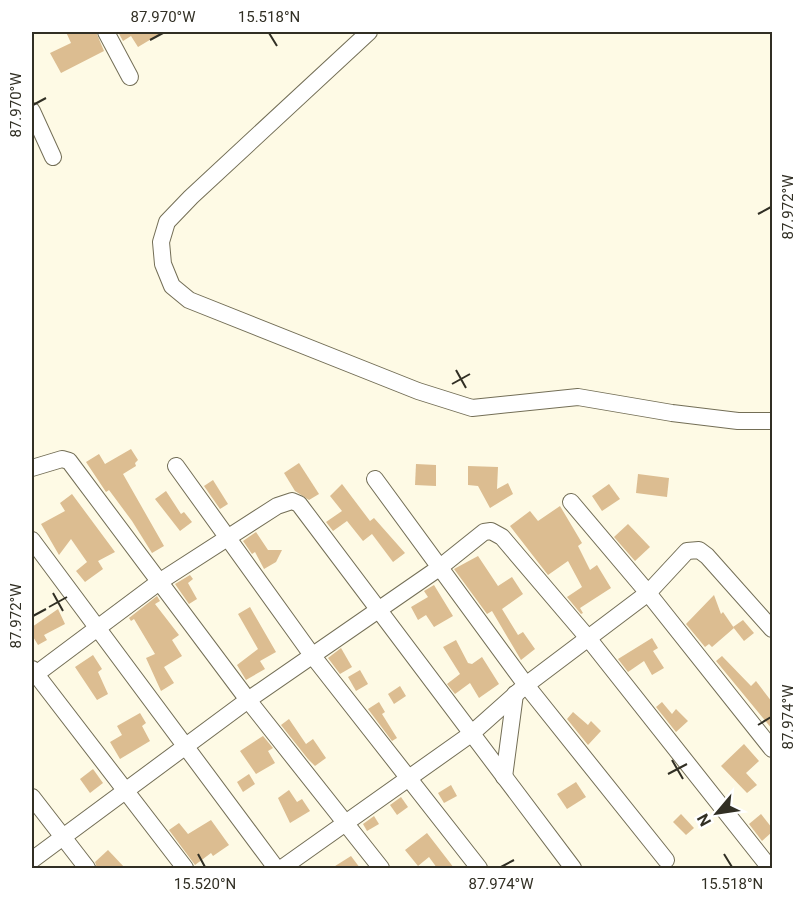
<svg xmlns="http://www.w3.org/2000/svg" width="804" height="900" font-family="Roboto,sans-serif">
<rect width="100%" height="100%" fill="#fefae5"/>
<g fill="#dcbd91">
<path d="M66,32H96L104,51L61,73L50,53L71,43Z"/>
<path d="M118,32H163L138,47L131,36L123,41Z"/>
<path d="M131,449L138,460L135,463L136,466L123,474L164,546L152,553L132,521L109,490L106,492L86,462L99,454L105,464Z"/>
<path d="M299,463L319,494L309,500L295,491L284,473Z"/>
<path d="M416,464L436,465V486L415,485Z"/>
<path d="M468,466L498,467L497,489L508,483L513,494L490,508L478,486L468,485Z"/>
<path d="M638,474L669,478L667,497L636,493Z"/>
<path d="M213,480L228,504L220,509L204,486Z"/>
<path d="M342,484L370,521L374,518L405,553L393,562L372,534L363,541L347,521L333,531L326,522L342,511L330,496Z"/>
<path d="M609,484L620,499L602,511L592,496Z"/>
<path d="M166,491L181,514L184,512L192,522L180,531L155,499Z"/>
<path d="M72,494L115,552L98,561L103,569L85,582L76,571L87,562L71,539L59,555L41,524L65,511L60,503Z"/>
<path d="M560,506L582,543L578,546L590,570L597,565L611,588L580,608L583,613L581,614L567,597L582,587L568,561L548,575L510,526L530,511L538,521Z"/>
<path d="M628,524L650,547L635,561L614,537Z"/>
<path d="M256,532L268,550H282L276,562L264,569L255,552L252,554L243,541Z"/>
<path d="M478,556L498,586L512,577L523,594L502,609L518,635L523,632L535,649L521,660L492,611L487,614L454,569Z"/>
<path d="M190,575L193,579L188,583L197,599L189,604L175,584Z"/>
<path d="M434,585L453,616L434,627L426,615L418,620L411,607L428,597L424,591Z"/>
<path d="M714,595L721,614L723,612L734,628L712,647L709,644L705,647L686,624Z"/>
<path d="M157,596L160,601L155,604L179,635L172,640L182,656L164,667L174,683L161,691L146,658L155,654L134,619L131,621L129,618Z"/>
<path d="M250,607L276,652L260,661L265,669L246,680L237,665L258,649L238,614Z"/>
<path d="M58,609L65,624L44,635L47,640L38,645L32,635V627Z"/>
<path d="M743,620L754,633L744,641L733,627Z"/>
<path d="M652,638L658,648L653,651L664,668L652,675L644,661L628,672L618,659Z"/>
<path d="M456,640L468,663L472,664L482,657L499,684L479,698L470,683L455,694L447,684L460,674L443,647Z"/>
<path d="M341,648L352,667L340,674L328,658Z"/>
<path d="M93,655L102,669L98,672L108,694L97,700L75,667Z"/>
<path d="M722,656L751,686L756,681L772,702V729L716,661Z"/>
<path d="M360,670L368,684L356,691L348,677Z"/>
<path d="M400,686L406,696L394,704L388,694Z"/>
<path d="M379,702L385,712L382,714L397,738L392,741L368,709Z"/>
<path d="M662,702L672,714L676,709L688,721L676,732L656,707Z"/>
<path d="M573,712L588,725L591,721L601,731L588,745L567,719Z"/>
<path d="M140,713L146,723L142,726L150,741L120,759L110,742L122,735L117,726Z"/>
<path d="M289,719L306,744L313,739L326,758L315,766L308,759L281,725Z"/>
<path d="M263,736L273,748L268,751L275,763L256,774L240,751Z"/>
<path d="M744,744L759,761L746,773L757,785L747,793L721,766Z"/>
<path d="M93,769L103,783L90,793L80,779Z"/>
<path d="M249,774L255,784L243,792L237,782Z"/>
<path d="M576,782L586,797L567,809L557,794Z"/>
<path d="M451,785L457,796L444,803L438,793Z"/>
<path d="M289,790L297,802L302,799L310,811L290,823L278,798Z"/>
<path d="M401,797L408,807L397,815L390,805Z"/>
<path d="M681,814L694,828L686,835L673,822Z"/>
<path d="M761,814L772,828V832L762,841L749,824Z"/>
<path d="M374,816L379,824L367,831L363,824Z"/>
<path d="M211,820L229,845L213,856L211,853L195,865L169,830L179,823L188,834Z"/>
<path d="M427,833L454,868H437L429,857L418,866L405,850Z"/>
<path d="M108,850L125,868H97L95,862Z"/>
<path d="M351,856L360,868H332Z"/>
</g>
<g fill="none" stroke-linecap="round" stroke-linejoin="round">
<g stroke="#736e56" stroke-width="18">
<g id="minor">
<path d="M106,32L130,77"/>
<path d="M369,32L191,197L167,222L161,242L163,264L172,286L189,300L418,391L472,408L578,397L672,413L738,421H772"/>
<path d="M32,111L53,157"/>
<path d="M176,466L312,655L479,868"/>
<path d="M32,468L62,459L69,461L248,700L381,868"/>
<path d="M375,479L526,685L666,860"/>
<path d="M571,502L648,593L772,749"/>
<path d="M32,540L276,868"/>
<path d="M32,669L185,868"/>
<path d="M32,677L159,582L277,506L292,501L299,504L573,868"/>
<path d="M504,777L515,694"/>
<path d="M32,797L87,868"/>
<path d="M32,860L248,700L439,568L484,532L491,531L502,537L588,638L770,868"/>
<path d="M282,868L471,734L526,685L648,593L687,551L699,550L707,556L772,629"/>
</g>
</g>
<use href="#minor" stroke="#fff" stroke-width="16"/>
</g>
<path fill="none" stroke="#312f24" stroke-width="2" d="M269,33L277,46M150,40L163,33M33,105L46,98M758,214L771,207M456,370L466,388M452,384L470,374M53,593L63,611M49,607L67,597M33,616L46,609M758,725L771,717M672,760L683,779M668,774L687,764M198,854L205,867M724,854L732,867M501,867L514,860"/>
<rect width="804" height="900" fill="none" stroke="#ffffff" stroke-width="66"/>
<g transform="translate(717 813) rotate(241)" stroke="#ffffff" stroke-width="4.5" paint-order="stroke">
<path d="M0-4.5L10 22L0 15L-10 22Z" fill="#312f24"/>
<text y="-9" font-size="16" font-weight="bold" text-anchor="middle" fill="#312f24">N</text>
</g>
<rect x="33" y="33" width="738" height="834" fill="none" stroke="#312f24" stroke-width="2"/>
<g font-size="15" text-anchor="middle" fill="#312f24">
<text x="163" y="22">87.970°W</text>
<text x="269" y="22">15.518°N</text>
<text transform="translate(16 105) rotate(-90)" y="5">87.970°W</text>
<text transform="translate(788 207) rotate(-90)" y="5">87.972°W</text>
<text transform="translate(16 616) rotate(-90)" y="5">87.972°W</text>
<text transform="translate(788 717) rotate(-90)" y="5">87.974°W</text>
<text x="205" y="889">15.520°N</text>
<text x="501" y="889">87.974°W</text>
<text x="732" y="889">15.518°N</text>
</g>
</svg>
